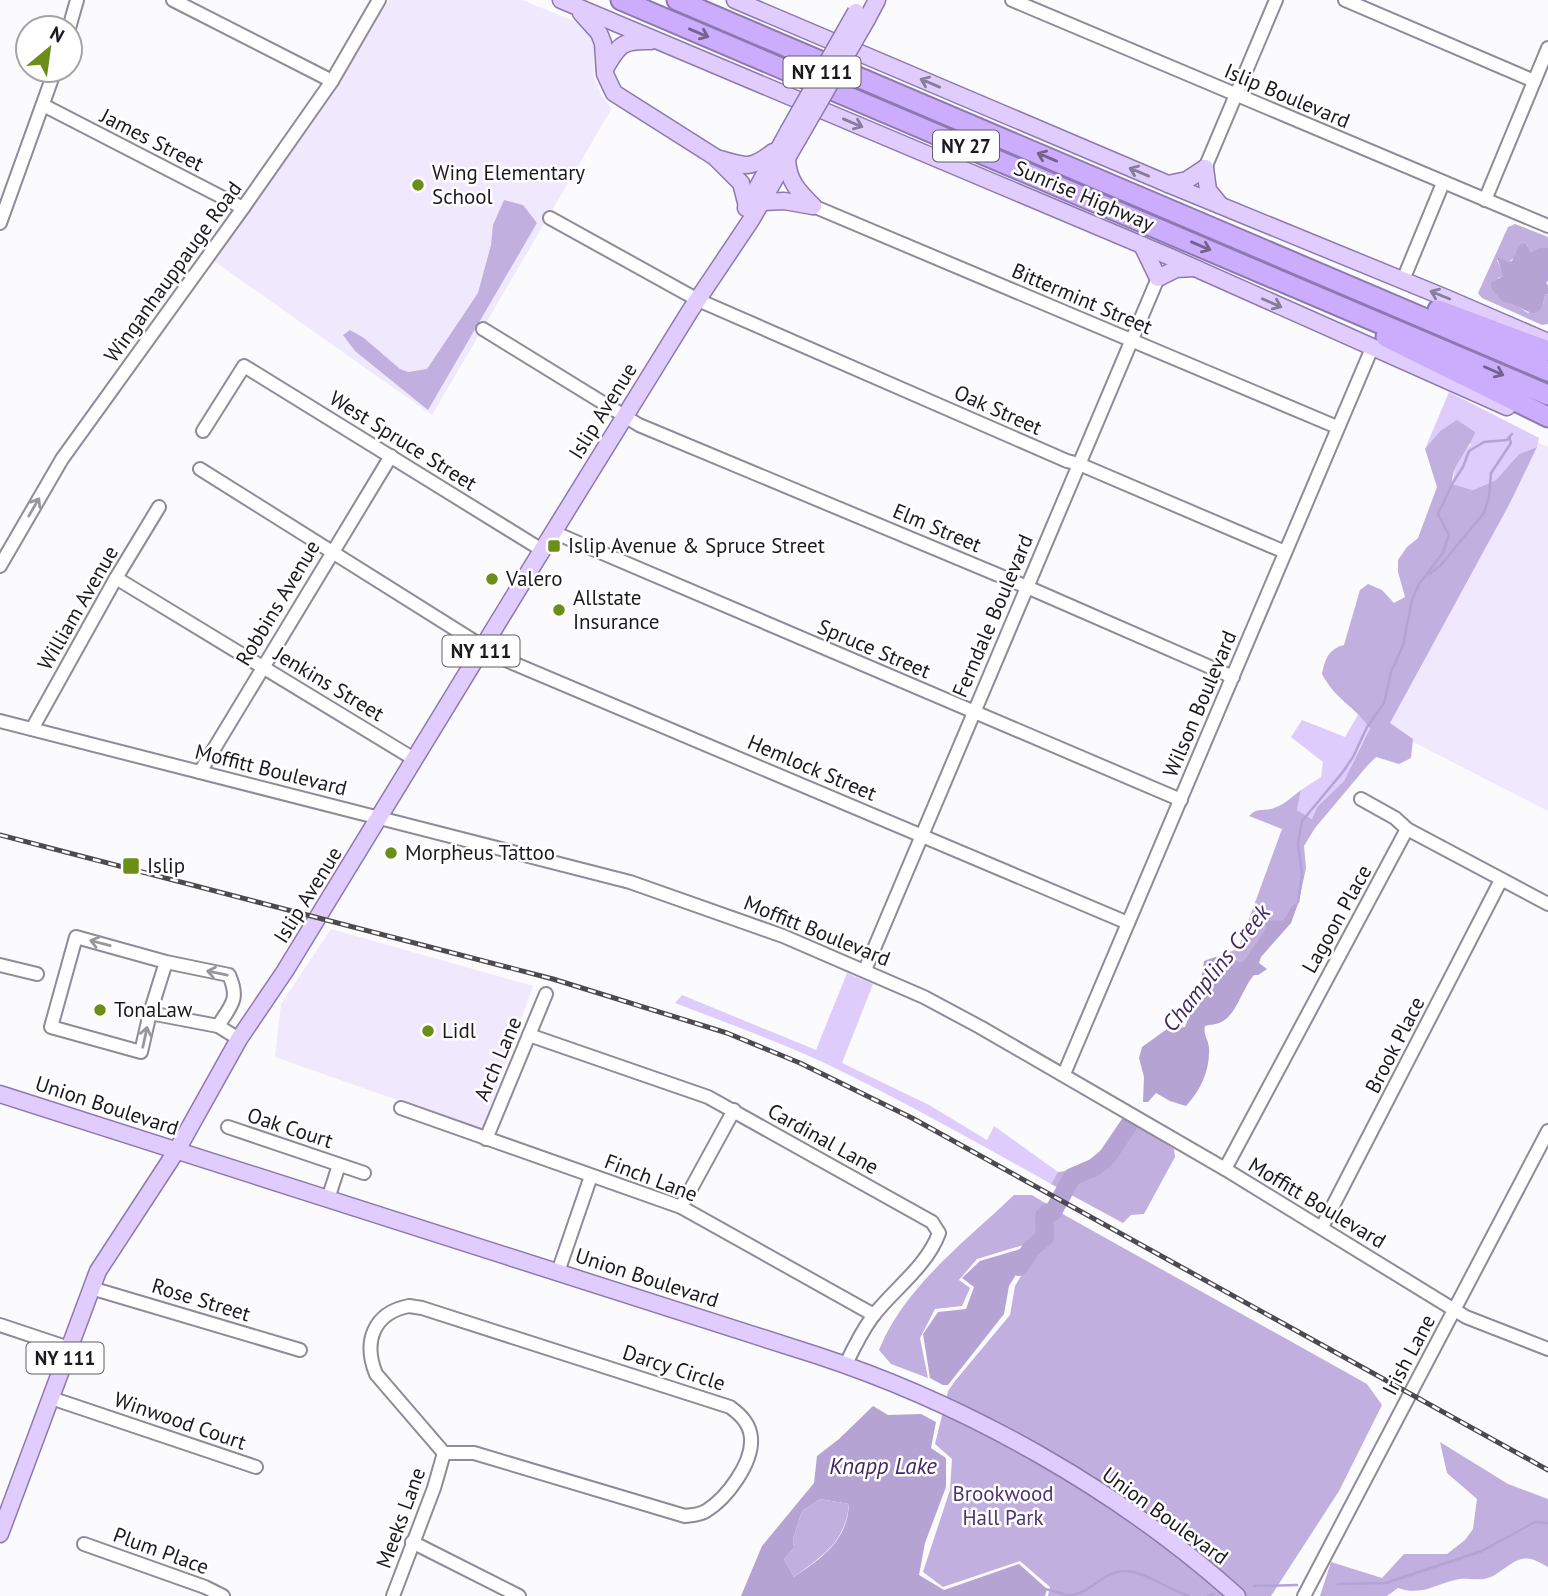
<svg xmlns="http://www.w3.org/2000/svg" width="1548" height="1596" font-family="'PT Sans',sans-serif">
<rect width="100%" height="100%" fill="#fbfafd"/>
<g fill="#f0e9fd">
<path d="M389,0H522L579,23L587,29L595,43L594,78L602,97L612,108L432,415L214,261L338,86Z"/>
<path d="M1537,442L1548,447V811L1380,725Z"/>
<path d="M331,929L533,986L482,1130L275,1057L281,1004Z"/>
</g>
<g fill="#deccfd">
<path d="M1449,392L1539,438L1537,447L1519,454L1496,480L1473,490L1452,484L1457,461L1471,444L1440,431L1425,449Z"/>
<path d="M1359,713L1370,727L1344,781L1317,807L1312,819L1297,810L1301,790L1321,777L1323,762L1291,737L1302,720L1345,737Z"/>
<path d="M847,973L873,984L842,1063L929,1105L987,1140L994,1126L1058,1172L1051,1184C978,1143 905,1102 829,1065C779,1042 727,1023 675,1003L682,995L816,1050Z"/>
</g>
<g fill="#c1afe0">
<path d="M504,200L523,205L537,223L428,410L355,351L343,335L350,330L364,338L400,369L408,372L427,369L478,293L491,245L493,225Z"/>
<path d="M1515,224L1548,237V248L1531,252L1525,242L1520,244L1515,257L1508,263L1503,260H1497L1504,276L1498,278L1513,303L1528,313L1543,304L1545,295L1548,294V324L1542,325L1482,298L1478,293L1508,227Z"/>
<path d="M1457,420L1475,432C1469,451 1452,463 1452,484L1473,490L1496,480L1519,454L1537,447L1510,503L1390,723L1413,739L1411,758L1399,764L1376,757L1367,766L1315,828L1304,846L1306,868L1299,901L1292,905L1283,922L1269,920L1268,928L1243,961L1240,962L1233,956L1223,954L1238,949L1282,829L1249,816C1256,808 1262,811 1271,809C1283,806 1292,797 1301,790L1297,810L1312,819L1317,807L1344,781L1370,728C1354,706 1335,699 1322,674C1325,660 1328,649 1344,645L1360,590L1368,584L1382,590L1394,603L1405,597L1398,572V560L1407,547L1418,538L1437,487L1425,449L1440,431Z"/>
<path d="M1128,1118L1174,1149L1175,1157L1144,1214L1131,1215L1123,1223L1051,1184L1058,1172C1090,1170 1110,1141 1128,1118Z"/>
<path d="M1014,1195H1032L1068,1217L1367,1384L1382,1405L1339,1491L1271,1596H1048L1050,1587L1020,1561L943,1587L923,1572L950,1490L952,1459L935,1444L948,1391L955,1381L1010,1315L1015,1286L1037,1250L1030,1243L977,1259L959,1280L970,1288L962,1306L935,1309L920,1338L928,1378L891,1364L879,1350C904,1287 966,1241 1014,1195Z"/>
<path d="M1440,1442L1508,1484L1548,1499V1567C1540,1563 1532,1557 1522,1559C1512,1561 1502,1571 1493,1576C1477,1583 1467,1576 1455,1580C1434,1585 1421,1596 1398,1588L1387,1596H1320L1331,1562L1382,1578L1404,1554H1447L1465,1540L1473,1529L1477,1499L1447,1473Z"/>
<path d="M820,1499L849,1504C845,1543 823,1555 794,1577L784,1559L794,1548L793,1539L802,1511Z"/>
</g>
<g fill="#b5a3d4" fill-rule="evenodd">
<path d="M1525,242L1531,252L1539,248H1548V281L1546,283L1548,285V294L1545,295C1539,330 1523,303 1503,302L1491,288V283L1503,276L1497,257L1508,262L1512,261L1520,244Z"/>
<path d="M1299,901L1291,923L1261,957L1259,963L1267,969L1258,975H1254C1243,987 1236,1016 1221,1022C1217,1025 1210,1024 1205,1026C1203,1036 1208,1038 1209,1048C1210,1070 1201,1090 1186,1106L1170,1101L1156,1093L1148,1102H1143L1144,1077L1139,1058L1142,1047L1167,1029L1185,1027L1200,988L1204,961C1218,956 1227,951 1240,962L1243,961L1267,928L1265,923L1269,920L1283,921L1292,905Z"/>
<path d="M1034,1245L1009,1286L1004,1314L948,1385H943L930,1378L923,1334L938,1312L966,1309L974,1287L962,1278L980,1261Z"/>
<path d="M873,1406L888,1415L921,1414L936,1422L931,1448L946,1458V1487L925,1543L919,1575L944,1590L1019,1564L1047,1589L1045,1596H741L762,1546L814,1483L817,1456L839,1439ZM820,1499L849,1504C847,1541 823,1557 794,1577L784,1559L794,1548L793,1539L802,1511Z"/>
</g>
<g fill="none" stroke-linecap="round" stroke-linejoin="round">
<g stroke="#b5a3d4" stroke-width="2.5">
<path d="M1428,575L1440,566L1484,513L1489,496L1491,473L1511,443L1509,437"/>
<path d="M1298,902L1302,875L1298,843L1302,821L1342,773L1353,757L1367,727L1384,703L1391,672L1403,645L1412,600L1419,584L1442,554L1449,535L1438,514L1452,484L1463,467L1469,451L1484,442L1507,440L1512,434"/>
<path d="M1338,1584L1386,1583L1482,1551L1535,1522L1548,1523"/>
<path d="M1254,1586L1297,1585"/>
<path d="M1044,1589C1053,1590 1062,1595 1070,1595C1090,1594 1103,1571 1124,1571C1142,1570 1169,1590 1189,1596"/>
<path d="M1208,1596L1213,1594"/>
</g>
<path stroke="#b5a3d4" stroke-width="18" d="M1019,1267L1030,1250L1045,1237L1044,1216L1048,1212H1053L1072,1177L1095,1167L1107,1157L1130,1123"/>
<g stroke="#908a9a" stroke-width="16">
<g id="minor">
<path d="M173,0L332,81"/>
<path d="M1012,0L1548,226"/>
<path d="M1345,0L1534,81"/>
<path d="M69,28L77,0"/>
<path d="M43,105L243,208"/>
<path d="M1205,168L1276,0"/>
<path d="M1485,200L1548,48"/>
<path d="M813,206L1337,427"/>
<path d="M550,218L698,300L1067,461L1079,464L1285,552"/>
<path d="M0,223L55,70"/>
<path d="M1403,280L1443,183"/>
<path d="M483,329L639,425L1027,587L1233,677"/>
<path d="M203,431L244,366L542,550"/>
<path d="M200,469L501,658L1128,923"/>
<path d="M553,532L1181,800"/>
<path d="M0,566L62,459L243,208L332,81L379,0"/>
<path d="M116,578L414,759"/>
<path d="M0,721L630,882L783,936L924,997L980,1027L1225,1169L1466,1317L1548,1349"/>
<path d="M32,729L116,578L159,507"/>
<path d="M200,772L391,456"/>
<path d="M1361,799L1395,818L1407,829L1548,904"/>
<path d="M166,962L150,1013L141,1052L51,1027L76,937L166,962L229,975C240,1000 231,1005 218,1026"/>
<path d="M0,965L37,974"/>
<path d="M865,970L1158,278"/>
<path d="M150,1013L218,1026L239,1039"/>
<path d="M529,1035L708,1097L932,1222L939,1233C927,1266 894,1289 873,1316C862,1331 854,1347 846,1364"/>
<path d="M1064,1074L1372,348"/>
<path d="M401,1108L681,1207L874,1315"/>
<path d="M228,1127L364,1173"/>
<path d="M486,1139L546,994"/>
<path d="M1225,1169L1407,829"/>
<path d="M328,1199L339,1165"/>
<path d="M681,1207L734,1110"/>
<path d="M1322,1227L1501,880"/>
<path d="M558,1272L591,1176"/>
<path d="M91,1288L300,1350"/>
<path d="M409,1306L422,1308L730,1407C741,1415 750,1424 751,1438C753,1463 727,1498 706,1511C699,1515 693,1515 685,1516L474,1453H444L376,1374C363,1342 373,1313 409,1306Z"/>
<path d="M0,1325L69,1348"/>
<path d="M51,1398L256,1467"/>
<path d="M412,1542L519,1596"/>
<path d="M84,1544L205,1587L223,1596"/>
<path d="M393,1596L434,1488L444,1453"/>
<path d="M1304,1596L1548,1131"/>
</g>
</g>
<g stroke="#8e79af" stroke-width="19">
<g id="major">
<path d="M561,0L1168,256L1507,407"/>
<path d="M735,0L1168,184L1446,298L1548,342"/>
<path d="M581,13L599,33L603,43L605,74L614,93L715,157L741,183L747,206"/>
<path d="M867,19L877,0"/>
<path d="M605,69C619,44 623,40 651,41"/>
<path d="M720,159C746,167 751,169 773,152"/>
<path d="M787,159C788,181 798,191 813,206"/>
<path d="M1205,168L1208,190L1220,205"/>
<path d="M1168,184L1187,180L1205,168"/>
<path d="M763,202L784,201L813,206"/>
<path d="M746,208L788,132"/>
<path d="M1142,245L1158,278L1176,269L1194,268"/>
<path d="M0,1094L816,1355C966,1404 1119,1490 1237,1596"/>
<path d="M0,1534L98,1271L177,1150L239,1039L285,971L533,565L690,311L751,220L798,139"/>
</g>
</g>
<g stroke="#8e79af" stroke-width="23">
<g id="highway">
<path d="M621,0L1548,395"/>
<path d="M677,0L1548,371"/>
<path d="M1438,310L1548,351"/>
<path d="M1386,337L1548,417"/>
</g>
</g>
<use href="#minor" stroke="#fff" stroke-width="12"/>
<use href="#major" stroke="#e0cdfd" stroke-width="16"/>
<use href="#highway" stroke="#ccacfc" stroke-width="19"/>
<g stroke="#4c4a4f" stroke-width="5">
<path id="rail" d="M0,835L553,979L727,1033L800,1063L912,1118L1548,1470"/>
</g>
<use href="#rail" stroke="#fff" stroke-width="2.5" stroke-dasharray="8" stroke-linecap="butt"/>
<g stroke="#8e79af" stroke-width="19" stroke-linecap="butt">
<g id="major-bridge">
<path d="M788,132L856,12"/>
<path d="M798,139L867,19"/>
</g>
</g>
<use href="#major-bridge" stroke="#e0cdfd" stroke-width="16"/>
</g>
<defs><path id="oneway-shaft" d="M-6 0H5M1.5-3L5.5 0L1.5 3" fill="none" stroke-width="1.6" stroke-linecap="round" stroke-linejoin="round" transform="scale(1.75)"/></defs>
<g stroke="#74628e">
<use href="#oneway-shaft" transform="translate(699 33) rotate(23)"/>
<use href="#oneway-shaft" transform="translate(1047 157) rotate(-157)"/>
<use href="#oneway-shaft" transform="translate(1201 246) rotate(23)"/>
<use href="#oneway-shaft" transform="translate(1494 371) rotate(24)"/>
</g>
<g stroke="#877c99">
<use href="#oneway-shaft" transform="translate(930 83) rotate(-157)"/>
<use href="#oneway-shaft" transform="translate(853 123) rotate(23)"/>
<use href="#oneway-shaft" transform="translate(1139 172) rotate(-157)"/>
<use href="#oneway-shaft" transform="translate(1440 295) rotate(-158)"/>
<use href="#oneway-shaft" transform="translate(1272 303) rotate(24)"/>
</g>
<g stroke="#98989a">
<use href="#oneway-shaft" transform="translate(34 507) rotate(-60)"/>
<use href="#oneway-shaft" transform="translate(100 943) rotate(-165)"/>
<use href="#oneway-shaft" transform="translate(217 973) rotate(-168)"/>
<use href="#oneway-shaft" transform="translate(145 1037) rotate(-78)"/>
</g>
<g fill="#6a8e18" stroke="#fff" stroke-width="2.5">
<circle cx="418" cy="185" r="7"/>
<rect x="547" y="539" width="14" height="14" rx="3.5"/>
<circle cx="492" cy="579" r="7"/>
<circle cx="559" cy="610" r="7"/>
<circle cx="391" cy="853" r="7"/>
<rect x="122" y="857" width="18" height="18" rx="3.5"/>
<circle cx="100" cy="1010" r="7"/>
<circle cx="428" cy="1031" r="7"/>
</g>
<g text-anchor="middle" stroke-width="5" stroke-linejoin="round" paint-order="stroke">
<g fill="#fff" stroke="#5f5e62" stroke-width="2">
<rect x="783.5" y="56.5" width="77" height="31" rx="5"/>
<rect x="933" y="130.5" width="66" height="31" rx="5"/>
<rect x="442.5" y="635.5" width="77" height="31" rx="5"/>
<rect x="26.5" y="1342.5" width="77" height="31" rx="5"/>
</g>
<g font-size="19" font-weight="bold" fill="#1b191f">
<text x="822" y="79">NY 111</text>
<text x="966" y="153">NY 27</text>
<text x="481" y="658">NY 111</text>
<text x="65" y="1365">NY 111</text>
</g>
<g font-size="21" fill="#1b191f" stroke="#fff">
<text transform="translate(1287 96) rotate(23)" y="7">Islip Boulevard</text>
<text transform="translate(152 140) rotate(27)" y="7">James Street</text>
<text transform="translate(1084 196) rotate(23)" y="7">Sunrise Highway</text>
<text transform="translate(173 272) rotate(-54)" y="7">Winganhauppauge Road</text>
<text transform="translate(1082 299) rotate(23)" y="7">Bittermint Street</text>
<text transform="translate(998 410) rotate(24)" y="7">Oak Street</text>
<text transform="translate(603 411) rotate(-58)" y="7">Islip Avenue</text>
<text transform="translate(403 441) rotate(32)" y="7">West Spruce Street</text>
<text transform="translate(937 528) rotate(23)" y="7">Elm Street</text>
<text transform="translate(278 603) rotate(-59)" y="7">Robbins Avenue</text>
<text transform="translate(78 608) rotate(-60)" y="7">William Avenue</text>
<text transform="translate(993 616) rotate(-67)" y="7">Ferndale Boulevard</text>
<text transform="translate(874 649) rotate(23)" y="7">Spruce Street</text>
<text transform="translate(329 684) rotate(31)" y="7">Jenkins Street</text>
<text transform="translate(1200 704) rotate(-67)" y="7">Wilson Boulevard</text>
<text transform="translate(812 768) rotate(23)" y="7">Hemlock Street</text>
<text transform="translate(271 770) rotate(14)" y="7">Moffitt Boulevard</text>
<text transform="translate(308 895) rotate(-58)" y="7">Islip Avenue</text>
<text transform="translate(1337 919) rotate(-61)" y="7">Lagoon Place</text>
<text transform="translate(817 931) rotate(22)" y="7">Moffitt Boulevard</text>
<text transform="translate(1395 1045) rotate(-63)" y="7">Brook Place</text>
<text transform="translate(498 1059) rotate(-67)" y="7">Arch Lane</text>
<text transform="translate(107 1106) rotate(18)" y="7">Union Boulevard</text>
<text transform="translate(290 1128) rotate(18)" y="7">Oak Court</text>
<text transform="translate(823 1139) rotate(29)" y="7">Cardinal Lane</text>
<text transform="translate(651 1178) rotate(21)" y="7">Finch Lane</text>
<text transform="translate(1317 1203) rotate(31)" y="7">Moffitt Boulevard</text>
<text transform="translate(647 1278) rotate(18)" y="7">Union Boulevard</text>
<text transform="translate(201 1300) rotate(17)" y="7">Rose Street</text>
<text transform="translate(1409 1355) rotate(-62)" y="7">Irish Lane</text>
<text transform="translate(674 1368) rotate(18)" y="7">Darcy Circle</text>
<text transform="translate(180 1421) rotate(19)" y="7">Winwood Court</text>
<text transform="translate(1165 1516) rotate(36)" y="7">Union Boulevard</text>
<text transform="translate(401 1518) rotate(-70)" y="7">Meeks Lane</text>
<text transform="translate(161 1551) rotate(20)" y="7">Plum Place</text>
</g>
<g font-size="21" fill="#1b191f" stroke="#fff" text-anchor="start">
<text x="432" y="180">Wing Elementary<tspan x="432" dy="24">School</tspan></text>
<text x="568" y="553">Islip Avenue &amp; Spruce Street</text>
<text x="506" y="586">Valero</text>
<text x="573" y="605">Allstate<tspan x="573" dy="24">Insurance</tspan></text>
<text x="405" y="860">Morpheus Tattoo</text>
<text x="147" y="873">Islip</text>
<text x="114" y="1017">TonaLaw</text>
<text x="442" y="1038">Lidl</text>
</g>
<g font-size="21" fill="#4e3470" stroke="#fff">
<text x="1003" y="1501">Brookwood<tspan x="1003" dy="24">Hall Park</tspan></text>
</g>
<g font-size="23" font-style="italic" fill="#422762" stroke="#fff">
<text transform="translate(1216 968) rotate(-51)" y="8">Champlins Creek</text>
<text x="883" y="1474">Knapp Lake</text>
</g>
</g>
<g transform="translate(49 49) rotate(29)"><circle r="33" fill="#ffffff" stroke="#a4a3a5" stroke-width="2"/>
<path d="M0-5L12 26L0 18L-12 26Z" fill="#6a8e18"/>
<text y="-10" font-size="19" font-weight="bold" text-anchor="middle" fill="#1b191f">N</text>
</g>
</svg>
